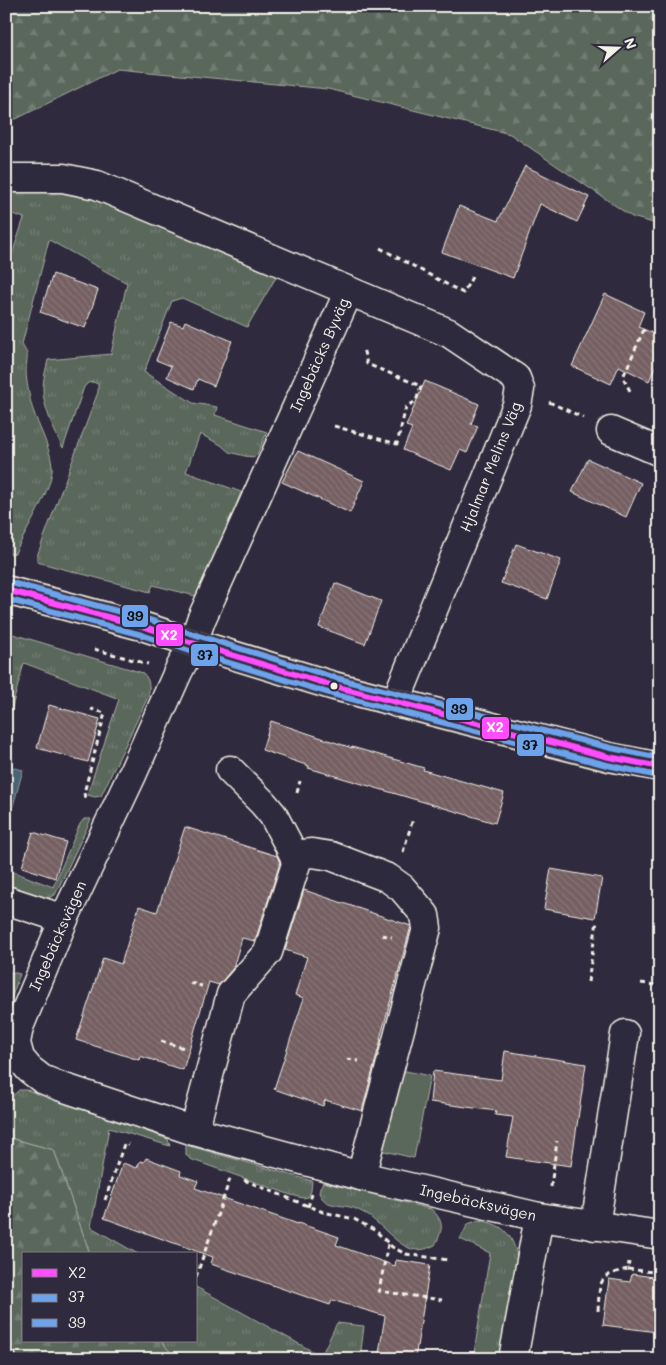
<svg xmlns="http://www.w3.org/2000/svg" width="666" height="1365" font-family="Mali,sans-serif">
<defs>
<pattern id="grass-tufts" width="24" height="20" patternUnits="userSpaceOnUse" patternTransform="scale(1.25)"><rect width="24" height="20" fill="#5a675c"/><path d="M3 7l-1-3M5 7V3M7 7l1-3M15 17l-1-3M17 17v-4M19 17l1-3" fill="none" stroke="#727d73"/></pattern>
<pattern id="forest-firs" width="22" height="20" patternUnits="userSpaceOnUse" patternTransform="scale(1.25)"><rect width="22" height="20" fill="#5a675c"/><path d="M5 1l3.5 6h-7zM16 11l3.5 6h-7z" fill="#727d73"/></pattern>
<pattern id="water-ripples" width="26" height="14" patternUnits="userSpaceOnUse" patternTransform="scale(1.25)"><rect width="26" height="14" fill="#4a6374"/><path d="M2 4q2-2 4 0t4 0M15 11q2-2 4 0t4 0" fill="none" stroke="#657a88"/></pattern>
<pattern id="building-back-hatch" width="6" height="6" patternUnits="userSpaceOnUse" patternTransform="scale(1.25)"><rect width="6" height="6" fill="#745e62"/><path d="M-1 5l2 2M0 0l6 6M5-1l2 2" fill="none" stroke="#887678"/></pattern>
</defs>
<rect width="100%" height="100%" fill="#2f2a3d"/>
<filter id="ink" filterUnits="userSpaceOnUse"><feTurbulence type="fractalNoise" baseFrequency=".02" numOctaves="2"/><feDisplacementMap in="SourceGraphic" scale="10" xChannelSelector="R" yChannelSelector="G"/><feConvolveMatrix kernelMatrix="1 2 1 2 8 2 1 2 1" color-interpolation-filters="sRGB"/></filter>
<g filter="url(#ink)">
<g fill="url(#grass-tufts)" stroke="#a7aca2">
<path d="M15,182L91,198L132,212L280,276L275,279L247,327L182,298L172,301L144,372L193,403L217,407L215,415L267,432L257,455L253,457L245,456L229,452L221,445L200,434L186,472L241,492L205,589L199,597L153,585L150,592L37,562V556L98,392V384L93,382L88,383L84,387L63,448C55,433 42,404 43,388C43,379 46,369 48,360L111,354L127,283L49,240L22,344C23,347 26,351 27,354C28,358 26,364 26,369C26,379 28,389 30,399C35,422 49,442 52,465C55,485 24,534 15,553L11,554L6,552V273L24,218L7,212L6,210V188Z"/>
<path d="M6,632L143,673C150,680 150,687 148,697L101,796L95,797L87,795L119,699L24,663L6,729Z"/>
<path d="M84,819H91L55,895L39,902L6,892V878L9,870L53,887L80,824Z"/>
<path d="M6,971L20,974L6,1013Z"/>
<path d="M19,1090H27L168,1139L170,1146L109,1128L91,1227L138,1254H90L54,1150L6,1137V1106L10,1098Z"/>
<path d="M186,1145L312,1181L311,1191L308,1197L303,1198L291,1195L190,1159L186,1155Z"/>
<path d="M323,1182L431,1209C445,1221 443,1230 435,1245C427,1249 418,1252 409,1248C390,1240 377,1217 356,1209C342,1203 326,1209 319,1193L320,1188Z"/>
<path d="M479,1220C506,1225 514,1236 518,1263L502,1359H473L490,1253L460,1239L468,1224Z"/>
<path d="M196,1287L321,1356L337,1323L364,1326L360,1359H176L161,1341H196Z"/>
</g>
<g fill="url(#forest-firs)" stroke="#a7aca2">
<path d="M6,6H660V225L632,217L510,134L328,89L117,69L16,119L6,118Z"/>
<path d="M6,1137L54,1150L90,1254H24V1341H161L176,1359H6Z"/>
</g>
<path fill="#5a675c" stroke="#a7aca2" d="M401,1070L430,1076L414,1158L380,1150Z"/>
<path fill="url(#water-ripples)" stroke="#8e9ca2" d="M6,766L23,770L13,806L6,804Z"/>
<g fill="url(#building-back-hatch)" stroke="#f4f1e8">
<path d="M525,166L589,197L577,222L540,204L513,278L442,252L459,206L498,221Z"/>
<path d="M53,274L98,290L85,328L40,312Z"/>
<path d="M605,294L644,312L638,327L660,336V356L649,381L619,366L611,384L572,366Z"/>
<path d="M185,321L232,341L214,386L198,379L194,389L167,377L171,366L156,360L171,322L183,326Z"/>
<path d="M425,381L479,404L471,424L478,426L467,453L460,450L451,470L403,450L412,428L406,426Z"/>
<path d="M298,451L364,481L350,513L282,482Z"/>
<path d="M588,459L641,483L626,517L572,492Z"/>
<path d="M516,544L561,560L547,599L501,583Z"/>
<path d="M335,583L381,601L365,644L319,627Z"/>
<path d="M49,705L100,719L88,762L37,748Z"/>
<path d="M271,721L352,748V747L424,768L423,770L504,793L495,823L308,768L309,766L262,750Z"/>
<path d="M185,827L277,856L280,863L255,941L242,938L233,968L219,985L209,982L183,1070L140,1056L139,1060L76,1040L103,958L121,964L139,906L157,912Z"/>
<path d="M33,832L66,842L55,878L22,867Z"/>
<path d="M551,869L602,878L595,918L544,909Z"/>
<path d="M304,890L411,926L380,1039H381L362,1111L325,1100L323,1106L274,1089L304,998L295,995L307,957L285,950Z"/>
<path d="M505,1051L586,1064L571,1166L506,1157L513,1117L495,1115L496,1111L430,1102L433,1071L501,1080Z"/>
<path d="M146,1158L181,1171L180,1175L198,1181L195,1188L298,1224V1223L339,1237L336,1245L395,1266L396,1260L430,1265L415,1359H378L385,1316L332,1300L330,1305L211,1264L213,1257L104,1218L123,1163L137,1168L140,1161L144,1162Z"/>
<path d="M632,1274L660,1278V1314L657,1332L603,1325L609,1279L630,1282Z"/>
</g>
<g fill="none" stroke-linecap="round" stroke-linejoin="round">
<g stroke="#f4f1e8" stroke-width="31">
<g id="minor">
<path id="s1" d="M6,178H63L97,185L349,291L201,620L193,643L178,672L132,775L64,919L19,1027L16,1043L20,1058L29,1069L42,1079L59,1086L194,1131L361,1176L539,1217L660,1235"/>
<path d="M349,291L449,333L516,378L520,389L517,405L402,686L397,703"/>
<path d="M611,431L660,452"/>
<path d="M294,855L312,853L331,856L388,878L402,888L425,915L427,928L361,1176"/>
<path d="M6,900L64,919"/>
<path d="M194,1131L231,994L268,952L296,864L294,855L273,815L263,803L230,770"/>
<path d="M595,1226L625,1034"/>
<path d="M513,1359L539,1217"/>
</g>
</g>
<g stroke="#f4f1e8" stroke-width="31">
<path id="major" d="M6,590L145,627L193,643L334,686L609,757L660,767"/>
</g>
<g stroke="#f4f1e8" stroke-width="3" stroke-dasharray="5 4" stroke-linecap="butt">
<path d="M380,248L463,293L472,277"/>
<path d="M630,391L623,377L645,327"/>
<path d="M549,402L584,418"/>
<path d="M334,426L397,444L406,407L416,401L421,386L367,364L363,348"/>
<path d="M94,649L148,664"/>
<path d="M297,793L300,781"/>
<path d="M85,798L84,793L105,713L91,709"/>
<path d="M403,852L413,819"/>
<path d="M382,935L392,937"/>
<path d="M588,982L597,921"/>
<path d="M190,983L202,986"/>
<path d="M641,983L655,985L660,963"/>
<path d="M161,1041L184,1048"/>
<path d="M347,1059L359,1061"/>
<path d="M244,1180L323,1212L354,1219L376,1231L392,1247L406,1254L448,1260"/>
<path d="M551,1187L557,1141"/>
<path d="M105,1200L124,1144L129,1145"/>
<path d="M308,1207L312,1194"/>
<path d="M388,1244L379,1291L442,1300"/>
<path d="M628,1269L660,1273"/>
<path d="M196,1277L231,1176"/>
<path d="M598,1311C600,1281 597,1276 628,1269L629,1262"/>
<path d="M6,1325L12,1347L17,1359"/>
</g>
<use href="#minor" stroke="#2f2a3d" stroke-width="28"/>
<use href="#major" stroke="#776864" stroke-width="28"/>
<g stroke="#2f2a3d" stroke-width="10">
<path id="bus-1" d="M6,590L145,627L193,643L334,686L609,757L660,767"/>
</g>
<g stroke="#2f2a3d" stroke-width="10">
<path id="bus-2" d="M6,599L142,635L190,651L332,694L607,765L658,776"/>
</g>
<g stroke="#2f2a3d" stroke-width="10">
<path id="bus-3" d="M8,582L147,619L196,635L336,678L611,748L660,758"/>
</g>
<use href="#bus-1" stroke="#ff4dff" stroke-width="6"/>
<use href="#bus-2" stroke="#6da3ea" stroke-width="6"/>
<use href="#bus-3" stroke="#6da3ea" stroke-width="6"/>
</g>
</g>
<circle fill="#f4f1e8" stroke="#2f2a3d" stroke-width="2" cx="334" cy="686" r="4.5"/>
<g text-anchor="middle" stroke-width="4.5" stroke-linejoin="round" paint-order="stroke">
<g font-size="15" fill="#f4f1e8" stroke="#2f2a3d">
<text transform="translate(320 355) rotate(-66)" y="5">Ingebäcks Byväg</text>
<text transform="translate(491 467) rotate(-68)" y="5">Hjalmar Melins Väg</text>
<text transform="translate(58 936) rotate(-66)" y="5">Ingebäcksvägen</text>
<text dy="5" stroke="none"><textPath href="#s1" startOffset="1688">Ingebäcksvägen</textPath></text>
</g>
</g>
<g stroke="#2f2a3d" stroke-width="2">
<rect x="121" y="604" width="28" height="24" rx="5" fill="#6da3ea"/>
<rect x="155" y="623" width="29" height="24" rx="5" fill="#ff4dff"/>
<rect x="190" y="643" width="29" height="24" rx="5" fill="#6da3ea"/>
<rect x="445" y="697" width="29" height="24" rx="5" fill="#6da3ea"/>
<rect x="481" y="716" width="29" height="24" rx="5" fill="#ff4dff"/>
<rect x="516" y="733" width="29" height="24" rx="5" fill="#6da3ea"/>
</g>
<g font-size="14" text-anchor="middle" font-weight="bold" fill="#fff">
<text x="169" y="640">X2</text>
<text x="495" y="732">X2</text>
</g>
<g font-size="14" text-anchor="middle" font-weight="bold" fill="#111">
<text x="135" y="621">39</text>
<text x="205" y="660">37</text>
<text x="459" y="714">39</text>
<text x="530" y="750">37</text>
</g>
<rect width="666" height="1365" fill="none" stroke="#2f2a3d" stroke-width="25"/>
<rect x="12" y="12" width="641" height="1340" fill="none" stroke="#f4f1e8" stroke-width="2" filter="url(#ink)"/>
<rect x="22" y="1252" width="175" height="90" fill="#2f2a3d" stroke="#7e7a81"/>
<rect x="32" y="1269" width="25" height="8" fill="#ff4dff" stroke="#7e7a81"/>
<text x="68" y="1278" font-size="15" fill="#f4f1e8">X2</text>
<rect x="32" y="1294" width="25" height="8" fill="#6da3ea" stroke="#7e7a81"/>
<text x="68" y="1302" font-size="15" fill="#f4f1e8">37</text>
<rect x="32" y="1319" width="25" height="8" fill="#6da3ea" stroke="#7e7a81"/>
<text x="68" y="1328" font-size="15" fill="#f4f1e8">39</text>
<g transform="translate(618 48) rotate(70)" stroke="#2f2a3d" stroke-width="4" paint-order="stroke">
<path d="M0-4L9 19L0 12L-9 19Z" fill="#f4f1e8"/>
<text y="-8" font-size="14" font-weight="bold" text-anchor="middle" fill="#f4f1e8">N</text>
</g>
</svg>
